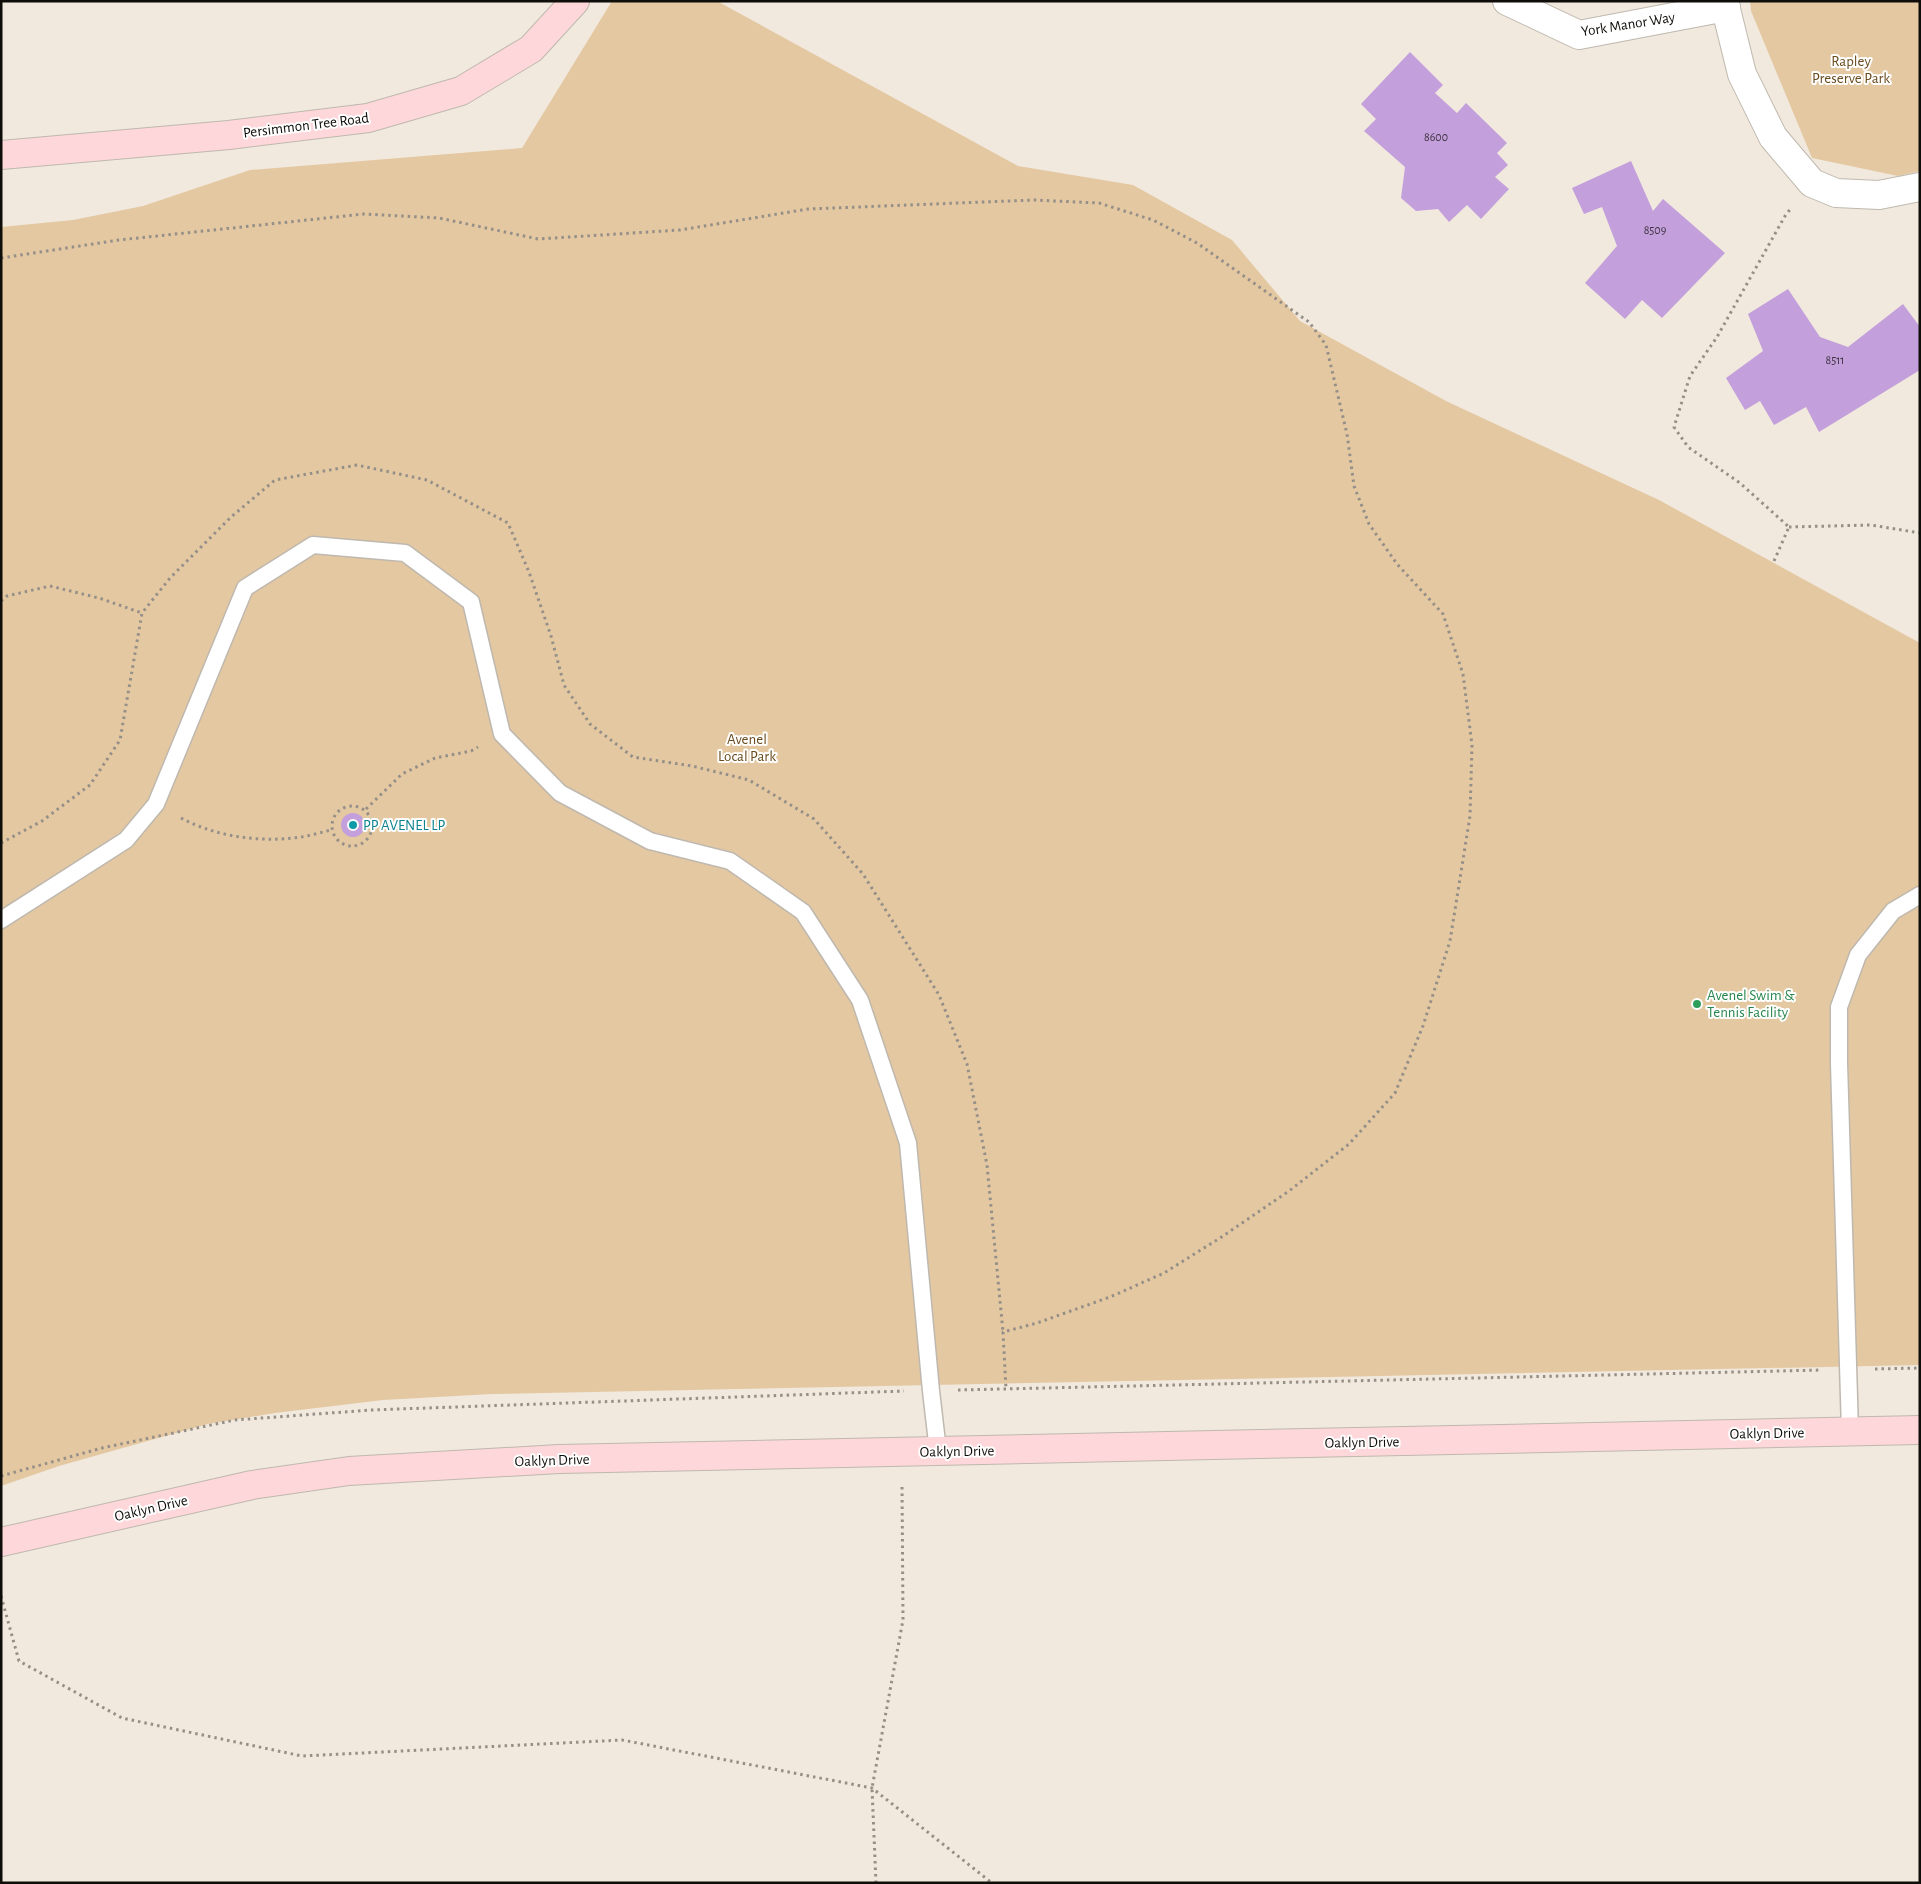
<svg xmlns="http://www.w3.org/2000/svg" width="1921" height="1884" font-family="'Alegreya Sans',sans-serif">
<rect width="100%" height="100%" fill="#f1e9de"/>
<g fill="#e4c8a2">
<path d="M612,1H717L1018,166L1133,185L1232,240L1300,321L1446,401L1659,500L1920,643V1365L492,1394L383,1400L275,1413L208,1424L59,1466L1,1486V227L73,220L143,206L250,170L522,148Z"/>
<path d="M1750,1H1920V171L1898,176L1812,158L1751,11Z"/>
</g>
<g fill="#c39fdb">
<path d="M1410,52L1443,85L1435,93L1457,113L1466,103L1507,143L1497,153L1508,165L1495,177L1509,189L1481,219L1467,205L1449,222L1438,209L1416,211L1401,198L1405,167L1364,131L1376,119L1361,104Z"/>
<path d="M1631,161L1653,211L1663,199L1725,253L1662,318L1642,300L1625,319L1585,283L1617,246L1602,207L1584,214L1572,188Z"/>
<path d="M1788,289L1820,337L1848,347L1903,304L1920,327V370L1819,432L1806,407L1774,425L1760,401L1745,410L1726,378L1763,351L1748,314Z"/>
<circle cx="353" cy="825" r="12"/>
</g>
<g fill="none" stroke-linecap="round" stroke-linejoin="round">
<g stroke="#bfb8ae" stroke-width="19">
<g id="lane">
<path d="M1,920L126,840L156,804L245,588L313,545L405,553L471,602L502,734L560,793L650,841L730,861L803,912L860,1000L908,1143L931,1391L938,1451"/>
<path d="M1850,1431L1839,1063V1007L1858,955L1893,911L1920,895"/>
</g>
</g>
<g stroke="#bfb8ae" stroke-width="30">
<g id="street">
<path d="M1507,1L1579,35L1726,7"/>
<path d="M1724,1L1742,74L1773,137L1812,183L1836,193L1879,195L1920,187"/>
</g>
</g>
<g stroke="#bfb8ae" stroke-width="30">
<g id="secondary">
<path d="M1,155L229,135L368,118L461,91L531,49L575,1"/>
<path d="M1,1542L252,1485L349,1471L559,1459L1920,1430"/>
</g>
</g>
<g stroke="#958f87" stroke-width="3" stroke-dasharray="2.5 4" stroke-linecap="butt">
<path d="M1,258L119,240L364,214L439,218L538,239L680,230L808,209L1034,200L1099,203L1153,220L1197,243L1309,322L1326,345L1347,434L1354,486L1369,524L1397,564L1443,614L1463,674L1472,745L1470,816L1450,941L1423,1026L1395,1093L1349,1144L1289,1191L1220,1238L1164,1273L1110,1297L1037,1323L1003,1332L1006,1389"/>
<path d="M1789,527L1871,525L1920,533"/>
<path d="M1774,561L1789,527L1740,483L1688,447L1674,427L1690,376L1717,337L1785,216L1792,207"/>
<path d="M1,601L7,596L50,586L99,598L142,613"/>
<circle cx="352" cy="826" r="20"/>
<path d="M366,809L402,774L435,758L471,751L478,747"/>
<path d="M181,818C215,836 255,842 293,838C306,837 319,833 331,830"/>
<path d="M1,843L42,821L90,785L120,740L142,613L170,578L231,517L275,480L357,465L427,480L508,523L529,572L551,636L564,685L590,724L633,757L692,766L749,780L814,819L863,874L939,995L967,1064L987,1165L1003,1332"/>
<path d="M1875,1369L1920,1368"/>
<path d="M958,1390L1822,1370"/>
<path d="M1,1476L102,1448L235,1420L371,1410L904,1391"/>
<path d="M1,1596L19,1661L122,1718L302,1756L622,1740L872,1788L992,1883"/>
<path d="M876,1883L872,1788L903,1620L902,1484"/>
</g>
<use href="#lane" stroke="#fff" stroke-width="16"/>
<use href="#street" stroke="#fff" stroke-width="28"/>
<use href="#secondary" stroke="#fed7da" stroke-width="28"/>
</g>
<circle fill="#0f9aa8" stroke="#fff" stroke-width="2" cx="353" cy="825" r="5"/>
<circle fill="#2e9e5b" stroke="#fff" stroke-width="2" cx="1697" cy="1004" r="5"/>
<g text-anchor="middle" stroke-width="4" stroke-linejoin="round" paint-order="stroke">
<g font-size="12" fill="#3c323e">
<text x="1436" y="141">8600</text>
<text x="1655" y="234">8509</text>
<text x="1835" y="364">8511</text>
</g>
<g font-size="15" fill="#0f0d09" stroke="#fff">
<text transform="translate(1628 24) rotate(-9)" y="5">York Manor Way</text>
<text transform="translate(306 125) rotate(-7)" y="5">Persimmon Tree Road</text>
<text transform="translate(1767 1433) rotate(-1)" y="5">Oaklyn Drive</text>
<text transform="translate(1362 1442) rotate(-1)" y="5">Oaklyn Drive</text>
<text transform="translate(957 1451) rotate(-1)" y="5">Oaklyn Drive</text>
<text transform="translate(552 1460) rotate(-2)" y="5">Oaklyn Drive</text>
<text transform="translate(151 1508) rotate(-13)" y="5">Oaklyn Drive</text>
</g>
<g font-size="15" fill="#694b1d" stroke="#fff">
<text x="1851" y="66">Rapley<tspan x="1851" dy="17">Preserve Park</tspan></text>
<text x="747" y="744">Avenel<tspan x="747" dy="17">Local Park</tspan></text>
</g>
<g font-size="15" fill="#0d838f" stroke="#fff" text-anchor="start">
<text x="363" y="830">PP AVENEL LP</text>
</g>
<g font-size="15" fill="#27864d" stroke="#fff" text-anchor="start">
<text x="1707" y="1000">Avenel Swim &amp;<tspan x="1707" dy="17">Tennis Facility</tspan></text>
</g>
</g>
<rect width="1921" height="1884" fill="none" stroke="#0f0d09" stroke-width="5"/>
</svg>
